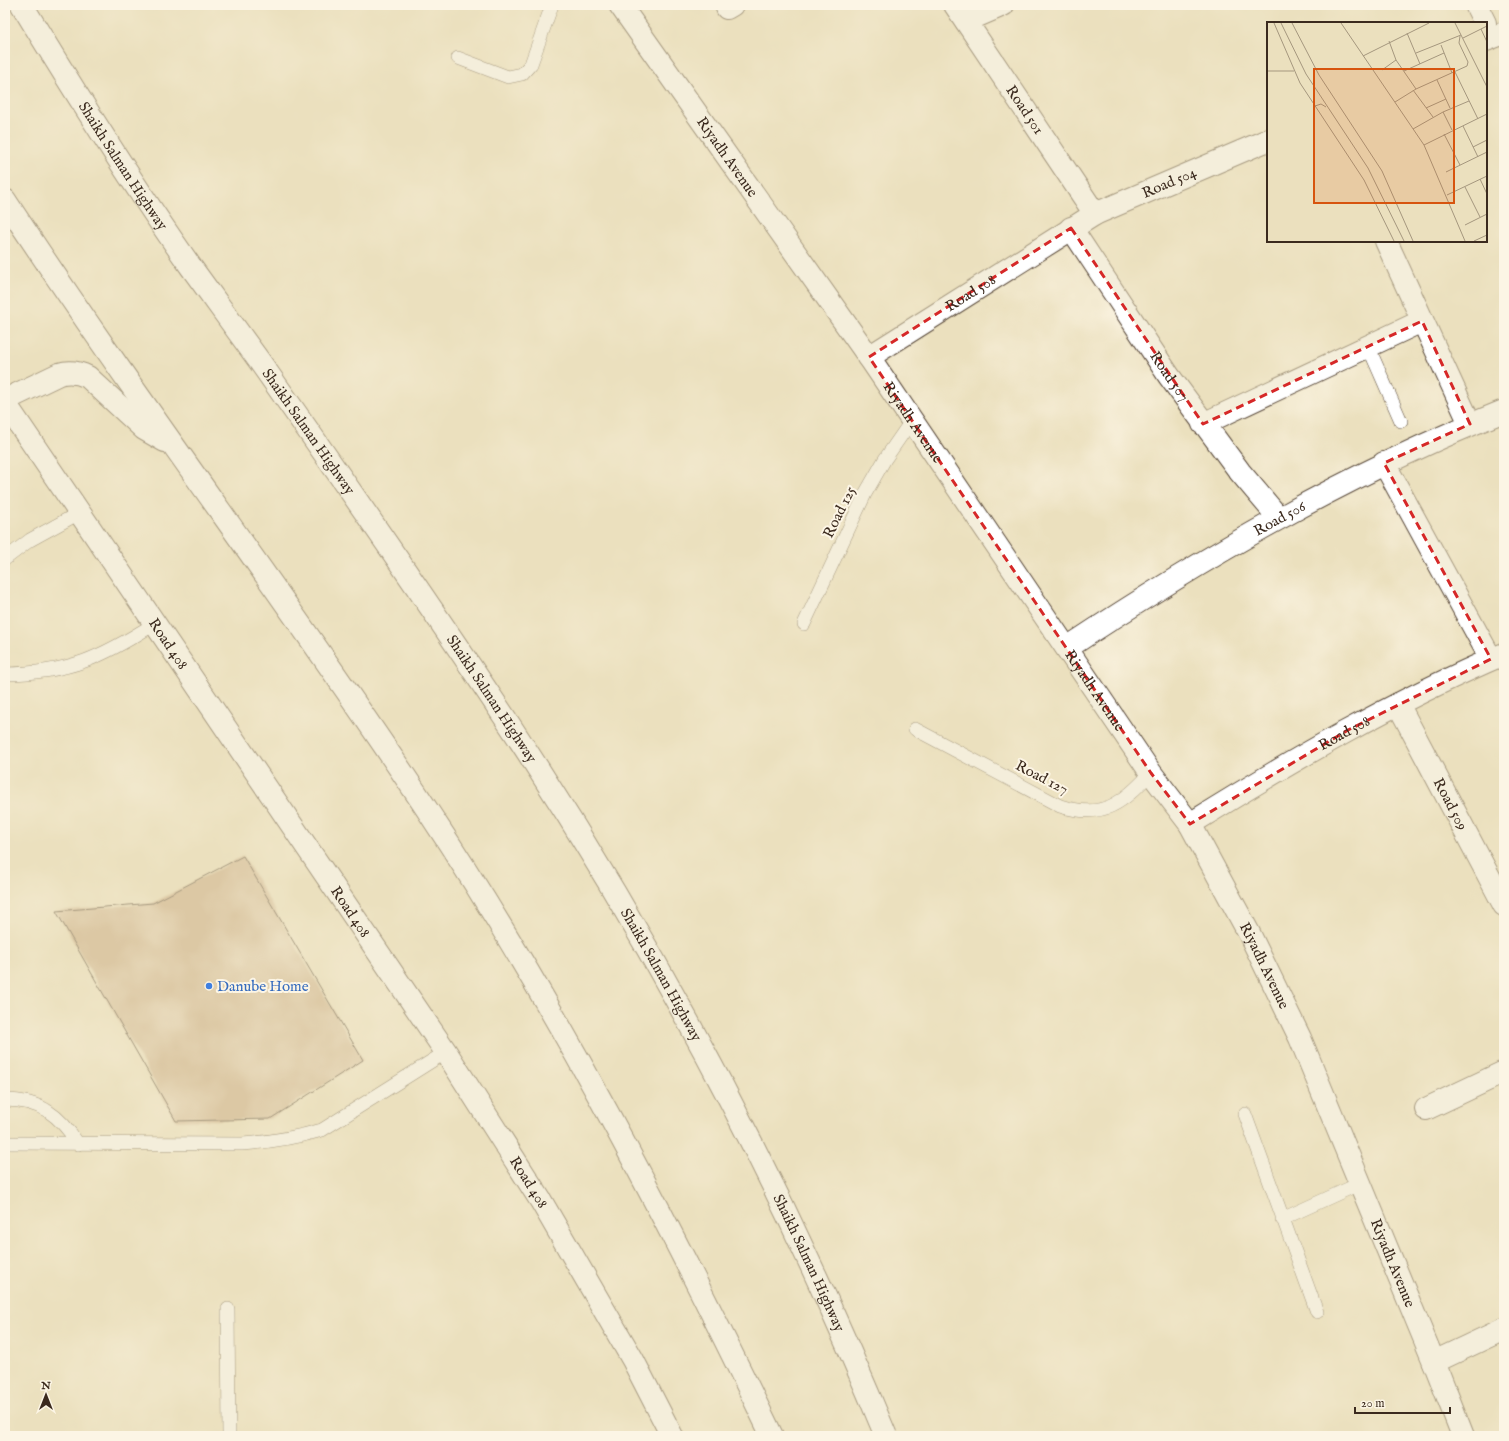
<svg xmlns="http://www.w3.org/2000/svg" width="1509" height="1441" font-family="'IM FELL English',serif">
<rect width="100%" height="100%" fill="#fcf5e5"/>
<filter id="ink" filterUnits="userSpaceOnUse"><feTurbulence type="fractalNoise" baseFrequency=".025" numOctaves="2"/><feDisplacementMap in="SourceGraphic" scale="8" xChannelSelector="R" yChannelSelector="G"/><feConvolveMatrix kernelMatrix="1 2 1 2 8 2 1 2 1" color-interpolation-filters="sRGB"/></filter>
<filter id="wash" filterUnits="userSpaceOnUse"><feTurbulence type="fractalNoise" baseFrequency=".012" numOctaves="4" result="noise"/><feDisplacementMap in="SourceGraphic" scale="16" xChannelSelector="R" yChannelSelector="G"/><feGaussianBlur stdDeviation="0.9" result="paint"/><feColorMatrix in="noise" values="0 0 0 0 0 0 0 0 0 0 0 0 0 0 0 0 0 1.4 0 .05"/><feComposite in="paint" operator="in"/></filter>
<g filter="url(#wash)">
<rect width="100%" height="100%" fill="#ebe0be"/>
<g id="blocks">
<path fill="#caab86" d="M243,856L363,1060L270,1119L176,1121L56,911L153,903Z"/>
</g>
</g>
<g filter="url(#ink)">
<use href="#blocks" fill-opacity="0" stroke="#554536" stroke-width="1"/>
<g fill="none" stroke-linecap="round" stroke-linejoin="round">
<g stroke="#554536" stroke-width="14">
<g id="lane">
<path d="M458,58L508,77L522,74L531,64L552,5"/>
<path d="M1368,346L1401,421"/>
<path d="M5,559L30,540L79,513"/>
<path d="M804,624L865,494L885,459L912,420"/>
<path d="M5,674C69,673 101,658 154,624"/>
<path d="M915,729L1060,806C1104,820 1122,803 1151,773"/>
<path d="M5,1100C40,1100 60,1115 78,1144"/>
<path d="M1245,1114L1317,1312"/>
<path d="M5,1143L242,1144C270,1142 295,1138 322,1130L446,1052"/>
<path d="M1282,1219L1361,1183"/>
<path d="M228,1309L229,1436"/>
</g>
</g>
<g stroke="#554536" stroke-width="24">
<g id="street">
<path id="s1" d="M620,5L869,357L1151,773L1190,824L1250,935L1300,1038L1434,1362L1463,1436"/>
<path id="s2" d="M955,5L1095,214"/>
<path d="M1476,5L1485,23"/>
<path d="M727,8L732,5"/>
<path d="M966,21L1003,5"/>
<path d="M1486,40L1504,33"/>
<path id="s3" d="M1071,228L1169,376L1240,472L1278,517"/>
<path d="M1386,241L1470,424"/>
<path id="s4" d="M869,357L1095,214L1268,140"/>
<path id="s5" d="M5,403L446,1052L541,1201L633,1360L672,1436"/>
<path d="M1203,424L1422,321"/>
<path d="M1384,463L1491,659"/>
<path id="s6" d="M1067,648C1206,556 1349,473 1504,411"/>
<path id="s7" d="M1398,704L1504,905"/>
<path id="s8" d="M1190,824C1291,761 1394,701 1504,654"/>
<path d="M1426,1109L1504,1072"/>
<path d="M1434,1362L1504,1329"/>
</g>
</g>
<g stroke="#554536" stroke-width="24">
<g id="primary">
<path id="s9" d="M22,5C76,94 131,182 191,267C214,299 237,330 260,362C346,484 431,606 513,730C660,953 784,1190 886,1436"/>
<path d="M5,200C140,406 290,602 426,808C558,1007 668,1221 772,1436"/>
<path d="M5,400L59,374C69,371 78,372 88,377L144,429L165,441"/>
</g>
</g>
<use href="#lane" stroke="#fff" stroke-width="13"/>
<use href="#street" stroke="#fff" stroke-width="22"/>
<use href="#primary" stroke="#fff" stroke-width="22"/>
</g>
</g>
<path d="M0 0H1509V1441H0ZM1071,228L1203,424L1422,321L1470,424L1384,463L1491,659L1348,730L1190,824L1151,773L869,357Z" fill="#ebe0be" fill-opacity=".55" fill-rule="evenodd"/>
<path fill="none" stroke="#d62828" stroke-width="3" stroke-dasharray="8 5" stroke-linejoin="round" d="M1071,228L1203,424L1422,321L1470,424L1384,463L1491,659L1348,730L1190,824L1151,773L869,357Z"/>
<circle fill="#3f7fe0" stroke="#fcf5e5" stroke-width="1.5" cx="209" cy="986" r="4"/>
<g text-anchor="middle" stroke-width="4" stroke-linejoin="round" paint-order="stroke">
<g font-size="15" fill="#3b2a1e" stroke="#fcf5e5">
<text dy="5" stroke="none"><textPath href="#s2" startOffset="126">Road 501</textPath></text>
<text dy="5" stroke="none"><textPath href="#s1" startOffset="186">Riyadh Avenue</textPath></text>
<text dy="5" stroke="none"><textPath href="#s9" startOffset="190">Shaikh Salman Highway</textPath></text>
<text dy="5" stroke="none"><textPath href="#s4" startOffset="348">Road 504</textPath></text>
<text dy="5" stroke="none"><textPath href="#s4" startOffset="120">Road 508</textPath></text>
<text dy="5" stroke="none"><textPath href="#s3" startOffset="178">Road 507</textPath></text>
<text dy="5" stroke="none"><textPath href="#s1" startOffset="510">Riyadh Avenue</textPath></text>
<text dy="5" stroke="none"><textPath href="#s9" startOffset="514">Shaikh Salman Highway</textPath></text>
<text transform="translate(839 512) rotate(-64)" y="5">Road 125</text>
<text dy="5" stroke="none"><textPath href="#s6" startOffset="249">Road 506</textPath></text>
<text dy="5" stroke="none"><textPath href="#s5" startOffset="291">Road 408</textPath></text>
<text dy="5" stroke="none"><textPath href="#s1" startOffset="834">Riyadh Avenue</textPath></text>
<text dy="5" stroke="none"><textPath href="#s9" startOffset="838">Shaikh Salman Highway</textPath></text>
<text dy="5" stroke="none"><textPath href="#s8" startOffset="179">Road 508</textPath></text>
<text transform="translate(1042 777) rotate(27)" y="5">Road 127</text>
<text dy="5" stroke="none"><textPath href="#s7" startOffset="113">Road 509</textPath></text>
<text dy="5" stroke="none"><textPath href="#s5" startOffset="615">Road 408</textPath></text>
<text dy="5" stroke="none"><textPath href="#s1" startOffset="1158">Riyadh Avenue</textPath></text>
<text dy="5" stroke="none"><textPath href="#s9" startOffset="1162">Shaikh Salman Highway</textPath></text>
<text dy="5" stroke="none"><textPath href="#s5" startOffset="939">Road 408</textPath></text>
<text dy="5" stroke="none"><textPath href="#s9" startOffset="1486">Shaikh Salman Highway</textPath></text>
<text dy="5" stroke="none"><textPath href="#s1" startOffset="1482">Riyadh Avenue</textPath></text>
</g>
<g font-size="15" fill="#366cbe" stroke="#fcf5e5" text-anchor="start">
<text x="217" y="991">Danube Home</text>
</g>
</g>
<g transform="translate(1267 22)">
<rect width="220" height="220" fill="#ebe0be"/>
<path fill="none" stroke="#a5977e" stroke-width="1" d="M7,1L33,61L97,158L127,219M14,1L39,52L101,146L137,219M25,1L52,53L115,149L146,219M74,1L157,123L198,219M188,1L220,65M214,7L220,20M140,11L153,42M196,16L220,4M122,19L129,38L149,67M174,23L185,51M149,31L194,13M96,34L162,1M115,48L129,38M0,49H27M137,49L177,31M188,50L211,97M170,58L183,86M146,68L166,95M128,80L149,67L200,44L201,40L192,21L193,14M48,84L54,82L59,85M159,86L179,77M176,90L185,108M196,104L211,135M146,107L176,90L202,79M177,112L193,143M157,123L220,92M206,125L220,118M179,150L220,130M213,157L220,172M198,165L213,195M180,173L220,154M198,203L220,192M207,219L220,213"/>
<path fill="#d7540e" fill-opacity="0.15" stroke="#d7540e" stroke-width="2" d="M47,47H187V181H47Z"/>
<rect width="220" height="220" fill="none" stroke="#3b2a1e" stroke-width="2"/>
</g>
<rect width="1509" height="1441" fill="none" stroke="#fcf5e5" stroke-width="20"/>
<g transform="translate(46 1395)" stroke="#fcf5e5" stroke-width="3" paint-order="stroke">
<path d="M0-3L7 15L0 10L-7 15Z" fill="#3b2a1e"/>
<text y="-6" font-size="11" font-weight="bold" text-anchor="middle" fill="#3b2a1e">N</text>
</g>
<path d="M1355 1407v6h95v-6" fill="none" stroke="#3b2a1e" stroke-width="2"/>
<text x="1361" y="1407" font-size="12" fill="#3b2a1e" stroke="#fcf5e5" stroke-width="3" paint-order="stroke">20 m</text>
</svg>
